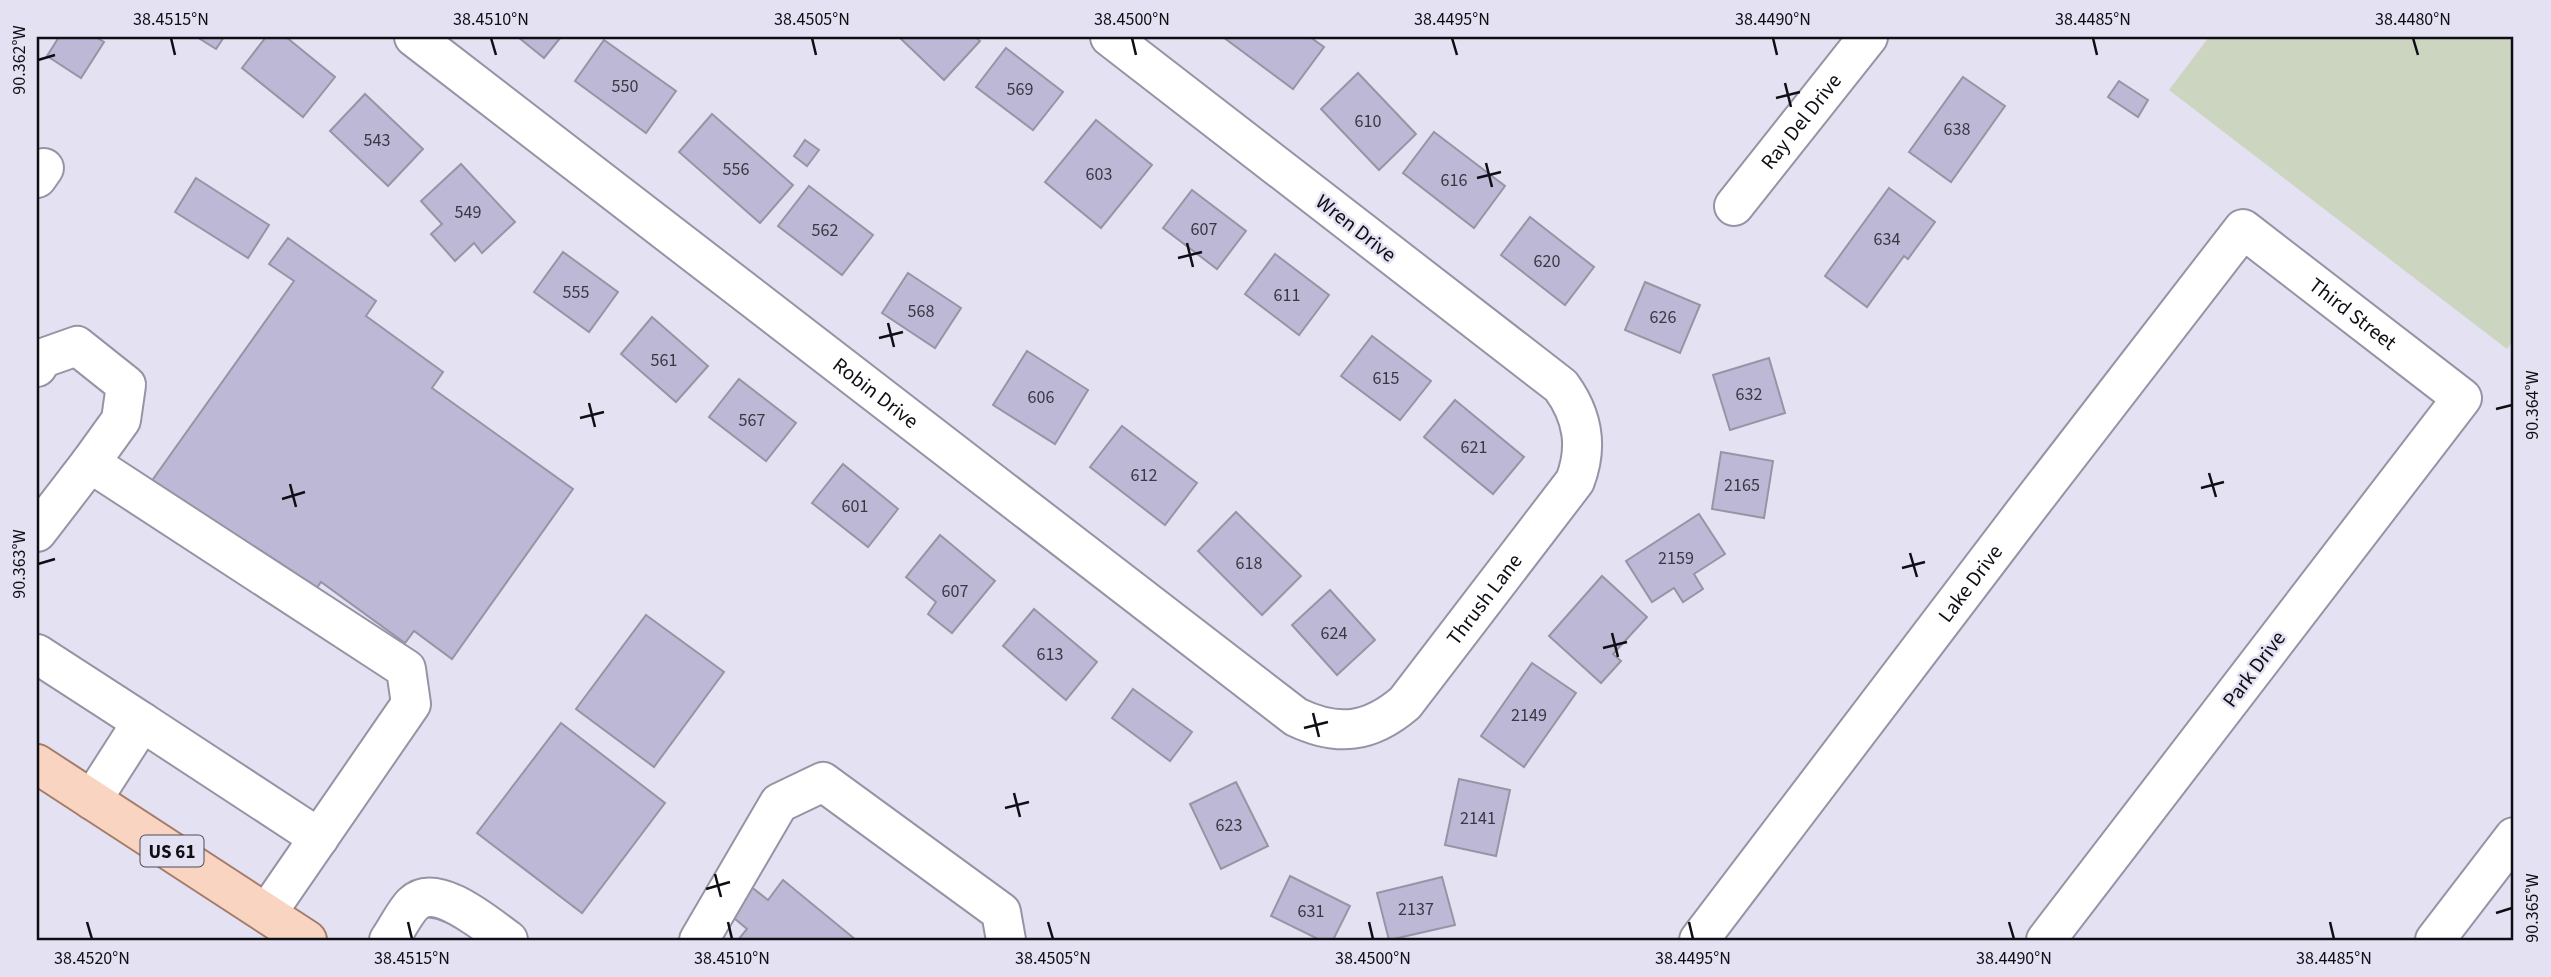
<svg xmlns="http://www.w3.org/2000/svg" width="2551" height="977" font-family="'Source Sans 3',sans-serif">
<rect width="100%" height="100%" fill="#e4e1f3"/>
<path fill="#ccd5c0" d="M2209,37H2514V340L2507,349L2169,90Z"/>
<g fill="#bdb8d5" stroke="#9794a5" stroke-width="2">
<path d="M59,37H96L104,42L81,78L47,56Z"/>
<path d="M197,37H224L216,49Z"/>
<path d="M266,37H286L335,77L303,117L242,68Z"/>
<path d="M518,37H561L544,58Z"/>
<path d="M899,37H975L980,41L944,80Z"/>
<path d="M1223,37H1310L1324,47L1293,89Z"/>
<path d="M604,40L676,91L646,133L575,81Z"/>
<path d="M1006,48L1063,92L1033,130L976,87Z"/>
<path d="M1358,73L1416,134L1379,170L1321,109Z"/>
<path d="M1963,77L2005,106L1951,182L1909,152Z"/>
<path d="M2119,81L2148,100L2138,117L2108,97Z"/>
<path d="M365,94L423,149L388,186L330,131Z"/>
<path d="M712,114L793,185L760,223L679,152Z"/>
<path d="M1096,120L1152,165L1101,228L1045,182Z"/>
<path d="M1434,132L1505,186L1474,228L1403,173Z"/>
<path d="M805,140L819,150L807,166L794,156Z"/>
<path d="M461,164L515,222L482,253L474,243L455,261L431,234L442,224L421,201Z"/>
<path d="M196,178L269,225L248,258L175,212Z"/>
<path d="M809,186L873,235L842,275L778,226Z"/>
<path d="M1889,188L1935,222L1908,259L1904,256L1867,307L1825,276Z"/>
<path d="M1192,190L1246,231L1217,269L1163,228Z"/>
<path d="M1530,217L1594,267L1565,305L1501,255Z"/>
<path d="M288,238L376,301L366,316L443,372L432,388L573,489L452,659L414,631L405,643L321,582L309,599L146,489L294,281L269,264Z"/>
<path d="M563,252L618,292L589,332L534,292Z"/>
<path d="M1275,254L1329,295L1299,335L1245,294Z"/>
<path d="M908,273L961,308L935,348L882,313Z"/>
<path d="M1645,282L1700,305L1680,353L1625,330Z"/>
<path d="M652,317L708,366L676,402L621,354Z"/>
<path d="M1372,336L1431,381L1400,420L1341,376Z"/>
<path d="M1027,351L1088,390L1055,444L993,405Z"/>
<path d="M1769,358L1785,413L1730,430L1713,375Z"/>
<path d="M739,379L796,423L766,461L709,417Z"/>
<path d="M1455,400L1524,457L1493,494L1424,437Z"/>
<path d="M1122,426L1197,483L1165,525L1090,467Z"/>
<path d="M1721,452L1773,461L1764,518L1712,509Z"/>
<path d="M843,464L898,509L868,547L812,503Z"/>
<path d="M1236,512L1301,576L1262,615L1198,551Z"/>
<path d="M1699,514L1725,554L1694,574L1703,589L1683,602L1674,588L1652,602L1626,561Z"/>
<path d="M940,535L995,581L952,633L928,614L936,602L906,577Z"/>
<path d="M1602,576L1647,617L1613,654L1621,661L1601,683L1549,636Z"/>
<path d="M1330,590L1375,640L1337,675L1292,625Z"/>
<path d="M1034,609L1097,662L1066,700L1003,646Z"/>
<path d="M646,615L724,672L654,767L576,709Z"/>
<path d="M1532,663L1576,693L1524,767L1481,736Z"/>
<path d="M1133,689L1192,732L1170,761L1112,718Z"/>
<path d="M561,723L665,803L582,913L477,833Z"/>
<path d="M1459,779L1510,790L1496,856L1445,845Z"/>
<path d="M1236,782L1268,846L1221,869L1190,804Z"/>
<path d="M1290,876L1350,906L1333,940H1320L1271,916Z"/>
<path d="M1442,877L1455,925L1389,940L1377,893Z"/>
<path d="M783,880L856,940H738L747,929L728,913L750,886L768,900Z"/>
</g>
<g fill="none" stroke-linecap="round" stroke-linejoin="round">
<g stroke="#9694a4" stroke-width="42">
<g id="minor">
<path id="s1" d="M414,37L1296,717C1338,737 1370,733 1405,703L1575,481C1588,447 1583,416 1561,386L1110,37"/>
<path d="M37,178L44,168"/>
<path id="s2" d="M1734,206L1868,37"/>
<path d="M37,367L43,358L77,346L126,385L121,420L90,463"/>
<path d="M37,532L90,463L406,669L411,704L267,913"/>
<path d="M37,654L142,722L92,800"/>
<path d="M142,722L319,838"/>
<path d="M389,940C397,929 404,913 413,904C437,881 489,927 508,940"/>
<path d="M699,940L779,803L823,782L1001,912L1006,940"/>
<path id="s3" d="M1699,940L2026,510L2243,229L2462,398L2046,940"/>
<path d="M2435,940L2514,837"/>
</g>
</g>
<g stroke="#a47c6a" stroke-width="42">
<path id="major" d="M37,764L307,940"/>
</g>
<use href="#minor" stroke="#fff" stroke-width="38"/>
<use href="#major" stroke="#f9d4c1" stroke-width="38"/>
</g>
<path fill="none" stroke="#0f0e14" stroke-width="2.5" d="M171,38L175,55M491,38L496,55M812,38L816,55M1132,38L1136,55M1452,38L1457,55M1773,38L1777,55M2093,38L2097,55M2413,38L2418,55M38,60L55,55M1785,83L1791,107M1776,98L1800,92M1486,163L1492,187M1477,178L1501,172M1187,243L1193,267M1178,258L1202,252M888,323L894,347M879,338L903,332M589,403L595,427M2496,409L2512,405M580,418L604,412M2209,473L2216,497M290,484L296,507M2201,488L2224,482M282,499L305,492M1910,553L1917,577M38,564L55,559M1902,568L1925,562M1612,633L1618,657M1603,648L1627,642M1313,713L1319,737M1304,728L1328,722M1014,793L1020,817M1005,808L1029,802M715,874L721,897M706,889L730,882M2496,913L2512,908M87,922L92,939M408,922L412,939M728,922L732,939M1048,922L1053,939M1369,922L1373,939M1689,922L1693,939M2009,922L2014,939M2330,922L2334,939"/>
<g text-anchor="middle" stroke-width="5" stroke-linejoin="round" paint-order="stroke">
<g font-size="18" fill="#3a3844">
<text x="625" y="92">550</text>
<text x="1020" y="95">569</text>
<text x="1368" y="127">610</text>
<text x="1957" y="135">638</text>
<text x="377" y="146">543</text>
<text x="736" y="175">556</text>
<text x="1099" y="180">603</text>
<text x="1454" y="186">616</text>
<text x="468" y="218">549</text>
<text x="1204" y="235">607</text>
<text x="825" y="236">562</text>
<text x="1887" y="245">634</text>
<text x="1547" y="267">620</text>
<text x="576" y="298">555</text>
<text x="1287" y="301">611</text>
<text x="921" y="317">568</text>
<text x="1663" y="323">626</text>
<text x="664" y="366">561</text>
<text x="1386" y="384">615</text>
<text x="1749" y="400">632</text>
<text x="1041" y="403">606</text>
<text x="752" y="426">567</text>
<text x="1474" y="453">621</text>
<text x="1144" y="481">612</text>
<text x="1742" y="491">2165</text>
<text x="855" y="512">601</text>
<text x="1676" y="564">2159</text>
<text x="1249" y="569">618</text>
<text x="955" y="597">607</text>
<text x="1334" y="639">624</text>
<text x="1050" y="660">613</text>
<text x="1529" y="721">2149</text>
<text x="1478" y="824">2141</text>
<text x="1229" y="831">623</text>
<text x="1416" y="915">2137</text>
<text x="1311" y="917">631</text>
</g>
<rect fill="#e4e1f3" stroke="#4f4d57" stroke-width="2" x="140.5" y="835.5" width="63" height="31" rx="5"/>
<g font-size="19" font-weight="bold" fill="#0f0e14">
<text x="172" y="858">US 61</text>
</g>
<g font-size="21" fill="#0f0e14" stroke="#e4e1f3">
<text dy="7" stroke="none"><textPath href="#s2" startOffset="108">Ray Del Drive</textPath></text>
<text transform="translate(1356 228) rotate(38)" y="7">Wren Drive</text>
<text dy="7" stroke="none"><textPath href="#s3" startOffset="1034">Third Street</textPath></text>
<text dy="7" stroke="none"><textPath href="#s1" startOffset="583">Robin Drive</textPath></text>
<text dy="7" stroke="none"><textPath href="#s3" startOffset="448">Lake Drive</textPath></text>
<text dy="7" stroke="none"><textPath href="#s1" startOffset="1362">Thrush Lane</textPath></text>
<text transform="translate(2254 669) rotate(-53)" y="7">Park Drive</text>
</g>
</g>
<rect width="2551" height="977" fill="none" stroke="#e4e1f3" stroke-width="77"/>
<rect x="38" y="38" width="2474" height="901" fill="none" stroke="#0f0e14" stroke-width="2.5"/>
<g font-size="18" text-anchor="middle" fill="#0f0e14">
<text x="171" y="25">38.4515°N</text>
<text x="491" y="25">38.4510°N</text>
<text x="812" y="25">38.4505°N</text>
<text x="1132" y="25">38.4500°N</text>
<text x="1452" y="25">38.4495°N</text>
<text x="1773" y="25">38.4490°N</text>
<text x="2093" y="25">38.4485°N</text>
<text x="2413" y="25">38.4480°N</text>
<text transform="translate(19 60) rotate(-90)" y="6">90.362°W</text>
<text transform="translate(2532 405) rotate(-90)" y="6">90.364°W</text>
<text transform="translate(19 564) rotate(-90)" y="6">90.363°W</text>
<text transform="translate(2532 908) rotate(-90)" y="6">90.365°W</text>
<text x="92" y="964">38.4520°N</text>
<text x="412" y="964">38.4515°N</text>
<text x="732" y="964">38.4510°N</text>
<text x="1053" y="964">38.4505°N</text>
<text x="1373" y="964">38.4500°N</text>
<text x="1693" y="964">38.4495°N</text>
<text x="2014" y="964">38.4490°N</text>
<text x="2334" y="964">38.4485°N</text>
</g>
</svg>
